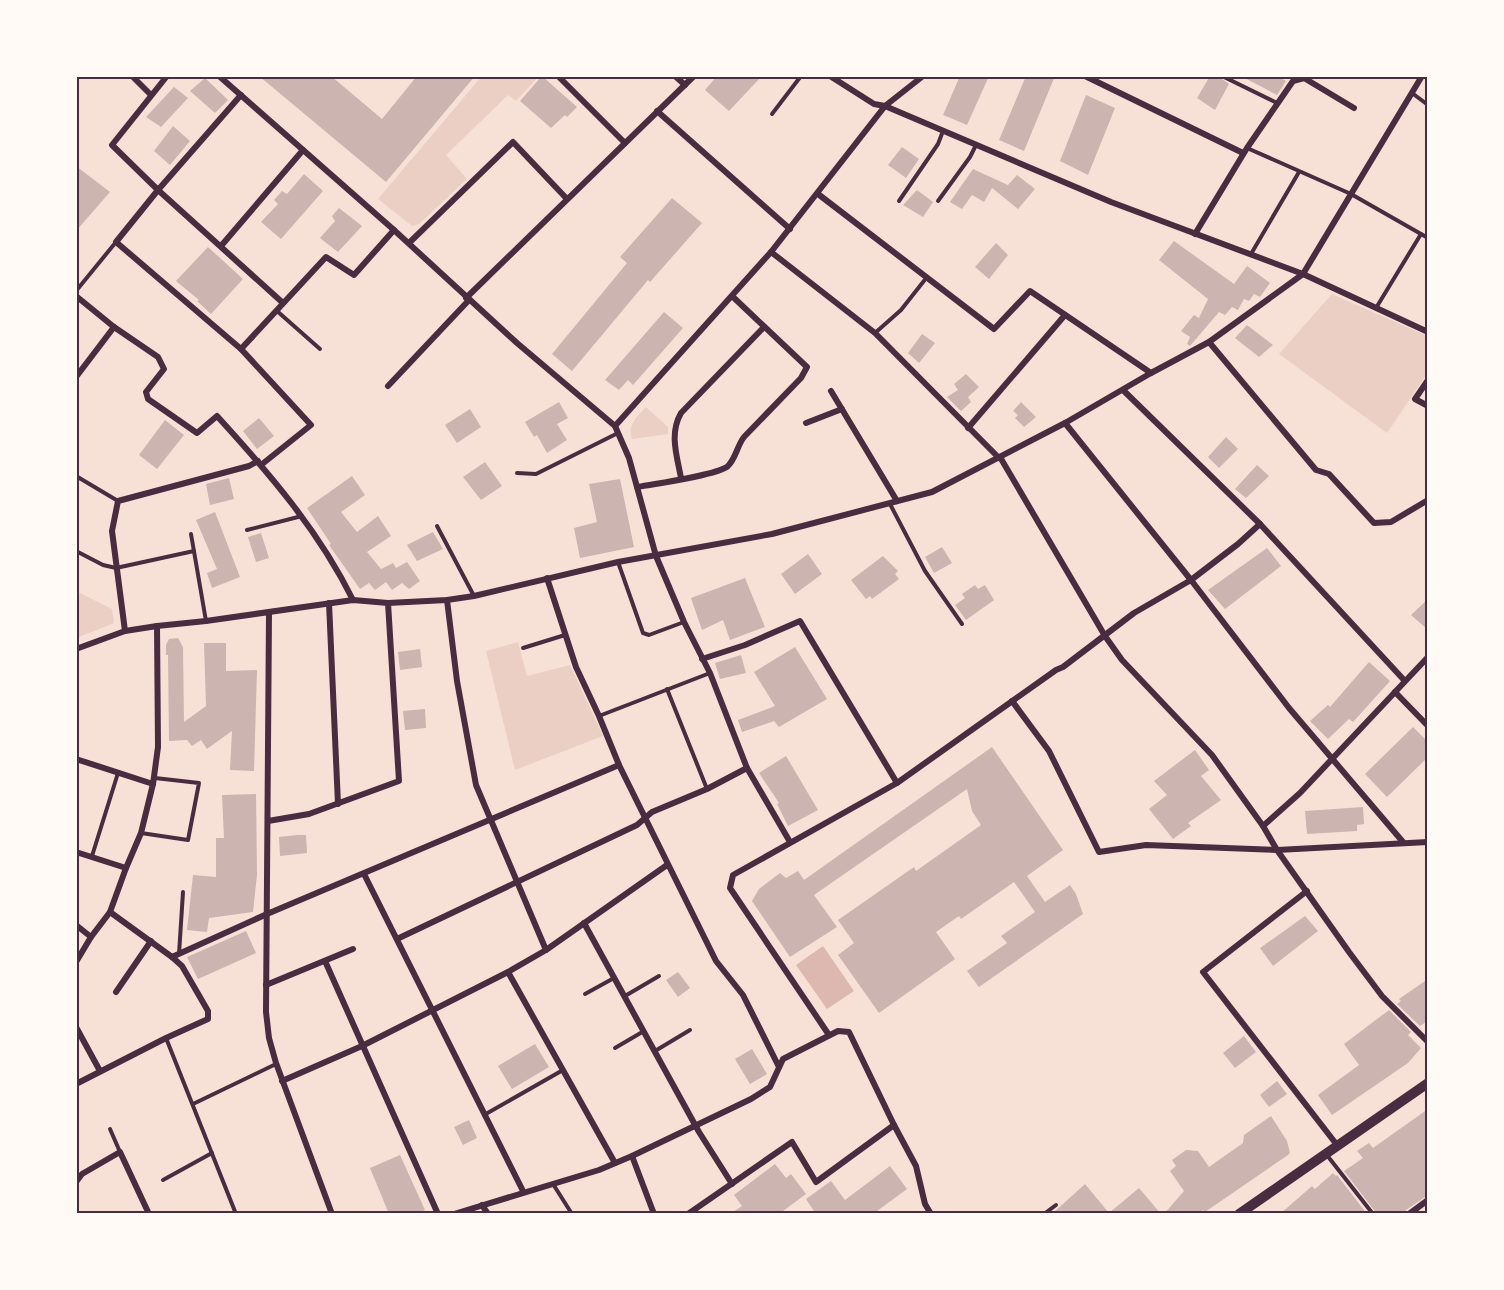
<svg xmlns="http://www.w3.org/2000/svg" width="1504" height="1290" font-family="Cabin,sans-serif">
<rect width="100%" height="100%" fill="#f7e1d7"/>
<g fill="#ebcfc5">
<path d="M482,76L538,77L516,101L508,95L446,155L467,179L419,224L412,226L378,199Z"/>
<path d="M1332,294L1427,336V374L1387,433L1279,354Z"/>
<path d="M646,407L668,427V434L632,439C627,424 637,417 646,407Z"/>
<path d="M76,591L112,609L114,623L77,638Z"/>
<path d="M518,642L527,676L570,665L603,736L515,770L486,651Z"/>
</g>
<path fill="#dcb8b0" d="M823,946L854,991L827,1009L796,965Z"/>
<g fill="#ccb4b1">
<path d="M259,76H331L382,119L417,76H475L386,182Z"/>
<path d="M542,76L577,107L567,117L565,115L551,128L520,101Z"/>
<path d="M717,76H762L729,111L705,90Z"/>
<path d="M960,76H989L967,125L943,115Z"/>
<path d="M1026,76H1055L1024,151L999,140Z"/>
<path d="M1210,76H1218L1229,84L1215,110L1197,98Z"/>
<path d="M1241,76H1277L1286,81L1277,95Z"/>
<path d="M205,78L228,100L215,113L190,91Z"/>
<path d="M174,87L188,98L161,127L146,117Z"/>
<path d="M1086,95L1115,108L1088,175L1060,161Z"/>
<path d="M173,126L190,141L170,165L154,151Z"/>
<path d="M902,147L919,159L906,178L888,165Z"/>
<path d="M76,166L110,192L76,231Z"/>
<path d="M973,169L1008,185L1017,175L1035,189L1018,209L992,188L984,202L972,195L962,209L950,202Z"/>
<path d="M304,174L323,191L281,239L261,222L278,204L274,200L282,191L287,194Z"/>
<path d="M917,190L933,202L923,217L903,205Z"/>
<path d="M672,198L702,223L650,282L648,280L572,371L552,354L627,263L620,257Z"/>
<path d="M339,208L362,226L338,252L320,238L335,221L332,216Z"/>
<path d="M1174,241L1234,284L1247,266L1270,283L1260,297L1254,294L1249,301L1244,299L1238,310L1232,307L1225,315L1219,312L1190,346L1187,344L1190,337L1181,331L1194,315L1199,318L1208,299L1159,260Z"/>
<path d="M996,243L1008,255L989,279L975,267Z"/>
<path d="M208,247L243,279L211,314L197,301L199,300L176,281Z"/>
<path d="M664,312L683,328L633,385L628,380L619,390L605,380Z"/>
<path d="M1247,325L1273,345L1259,357L1235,338Z"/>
<path d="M922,334L935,343L919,363L908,353Z"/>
<path d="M966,374L979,387L968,397L971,402L961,411L947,397L958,390L954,384Z"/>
<path d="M559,402L568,418L557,424L567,440L547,453L537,435L534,437L525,422Z"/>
<path d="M1021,402L1036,417L1024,427L1015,418L1018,415L1013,411Z"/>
<path d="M470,409L481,427L457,443L445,425Z"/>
<path d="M259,418L274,436L257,449L243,431Z"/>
<path d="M165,420L184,435L157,469L139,455Z"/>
<path d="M1226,437L1238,449L1219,468L1208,457Z"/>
<path d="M485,462L502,486L481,500L463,477Z"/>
<path d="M1257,465L1269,476L1246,498L1235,489Z"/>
<path d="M352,476L365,495L341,512L357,532L378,516L391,536L367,552L381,569L393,563L396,568L407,562L420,581L409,589L402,583L392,590L386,582L375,590L369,583L360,589L329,545L331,544L307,508Z"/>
<path d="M229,478L234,499L210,505L206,484Z"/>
<path d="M620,479L634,547L580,558L574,528L597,522L589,484Z"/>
<path d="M215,512L240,577L212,588L207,573L217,569L196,520Z"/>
<path d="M433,532L443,549L417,561L407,545Z"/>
<path d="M261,533L269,558L256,562L248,537Z"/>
<path d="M942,547L952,563L934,573L925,557Z"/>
<path d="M1267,548L1281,566L1225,609L1208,590Z"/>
<path d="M808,554L822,574L795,594L781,574Z"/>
<path d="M883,556L898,571L895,574L899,579L872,599L870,596L866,599L851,580Z"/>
<path d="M745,578L765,627L730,640L723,620L702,630L691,598Z"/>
<path d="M975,585L978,589L985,585L994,600L966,620L955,605L965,598L962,594Z"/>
<path d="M1428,599V630L1411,615Z"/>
<path d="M178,638L183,647L184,722L206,706L204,643H226V671L257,670L254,771L230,770L232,731L207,749L201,740L192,746L187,740L169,741L168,655H166V645L169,639Z"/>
<path d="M795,647L827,699L779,727L774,721L742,732L738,720L775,706L754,672Z"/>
<path d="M420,649L422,667L400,670L398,652Z"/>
<path d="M741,655L746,673L720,679L715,663Z"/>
<path d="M1369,662L1390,681L1353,722L1349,719L1328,739L1310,721L1328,705L1330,707Z"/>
<path d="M425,709L426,728L405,730L403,711Z"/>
<path d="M1413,727L1428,742V757L1387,797L1365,774Z"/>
<path d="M992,747L1063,850L1027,876L1045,902L1070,885L1076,894L1083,914L979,987L967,971L1007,943L1001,936L1035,912L1014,882L961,919L959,916L936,932L955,959L879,1013L838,955L854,943L838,920L914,867L916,871L981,825L972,811L967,789L814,895L837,927L790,957L752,901L759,889L780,873L786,878L798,871L804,880Z"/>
<path d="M1195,750L1209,770L1201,776L1221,800L1188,823L1191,826L1173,839L1149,809L1167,795L1154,781Z"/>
<path d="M786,756L818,810L788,826L777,804L779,803L759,773Z"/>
<path d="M256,794L257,875L253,912L209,918L207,932L187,930L193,875L216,877V838H224L222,795Z"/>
<path d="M1363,807L1364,824L1357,825V831L1307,834L1305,811Z"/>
<path d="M297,835H306L307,853L280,856L279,837Z"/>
<path d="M1305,916L1318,931L1273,966L1260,948Z"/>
<path d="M246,931L256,953L198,979L187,957Z"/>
<path d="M678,972L690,988L678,997L666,980Z"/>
<path d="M1428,979V1021L1420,1026L1397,1004L1401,1001L1399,999Z"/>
<path d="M1389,1010L1411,1032L1408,1035L1421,1048L1408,1063L1332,1115L1318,1095L1359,1065L1344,1044Z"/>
<path d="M1244,1036L1256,1052L1235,1068L1223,1053Z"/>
<path d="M535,1044L549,1067L512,1089L498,1066Z"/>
<path d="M752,1049L767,1074L750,1084L735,1059Z"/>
<path d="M1277,1081L1287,1094L1269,1107L1260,1095Z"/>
<path d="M1428,1109V1195L1406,1210L1404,1214H1377L1344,1171L1363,1158L1357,1151L1369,1143L1373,1148Z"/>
<path d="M1271,1116L1287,1141L1290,1153L1288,1155L1205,1212L1203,1210L1198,1214H1164L1184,1191L1170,1171L1176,1166L1172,1160L1186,1150L1198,1151L1209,1167L1243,1143L1244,1135Z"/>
<path d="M469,1120L477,1138L463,1145L454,1127Z"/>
<path d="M400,1155L425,1210L416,1214H389L370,1168Z"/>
<path d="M775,1164L786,1178L791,1174L806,1194L779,1214H730L742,1206L734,1195Z"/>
<path d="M890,1166L907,1189L873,1214H816L806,1199L831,1181L845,1200Z"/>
<path d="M1333,1173L1336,1176L1337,1175L1367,1214H1280L1312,1186L1315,1189Z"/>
<path d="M1085,1184L1109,1213L1139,1188L1161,1214H1052Z"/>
</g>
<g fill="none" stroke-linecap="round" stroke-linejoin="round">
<g stroke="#4a2c40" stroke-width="4">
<path d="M1222,76L1277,103"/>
<path d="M1412,93L1428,105"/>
<path d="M772,114L801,76"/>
<path d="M1247,148L1351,194L1428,238"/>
<path d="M899,201L938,144L943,131"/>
<path d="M938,201L970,157L976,145"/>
<path d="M1251,254L1299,172"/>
<path d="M76,291L116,242"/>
<path d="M1376,308L1421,234"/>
<path d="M277,311L320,349"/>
<path d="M875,333L901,310L927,277"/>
<path d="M517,473L536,474L618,433"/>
<path d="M76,476L118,501"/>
<path d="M890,504L925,571L962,624"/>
<path d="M437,526L474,596"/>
<path d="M247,530L302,516"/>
<path d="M191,534L206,621"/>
<path d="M76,551L103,565L116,568L194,551"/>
<path d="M618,562L643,633L649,635L684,622"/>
<path d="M523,648L565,635"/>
<path d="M667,689L707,789"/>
<path d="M599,716L710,673"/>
<path d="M141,833L188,840L199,783L155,778"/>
<path d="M92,856L118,773"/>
<path d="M179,954L183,892"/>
<path d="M585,994L614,978"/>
<path d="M625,996L659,976"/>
<path d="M166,1038L236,1214"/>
<path d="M615,1048L644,1031"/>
<path d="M655,1051L690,1030"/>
<path d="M193,1104L276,1064"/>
<path d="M484,1115L563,1070"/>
<path d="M110,1129L120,1152"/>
<path d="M1326,1154L1373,1214"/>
<path d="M163,1180L212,1153"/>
<path d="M553,1184L572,1214"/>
<path d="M1044,1214L1056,1205"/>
</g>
<g stroke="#4a2c40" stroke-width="6">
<path d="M132,76L151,95"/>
<path d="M167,76L112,145L158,190L283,303"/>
<path d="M219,76L394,230L517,343L615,426L629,458L656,556L684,622L710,673L747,768L790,842"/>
<path d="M558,76L625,143"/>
<path d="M675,76L685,85"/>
<path d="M830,76L874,104L885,106L1111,202L1303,274L1428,332"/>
<path d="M1085,76L1243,153"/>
<path d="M241,95L158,190L116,242L241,349L311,425L261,465"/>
<path d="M657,111L790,229"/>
<path d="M818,194L994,329L1030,291L1151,373"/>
<path d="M1195,234L1247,148L1293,81L1304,78L1354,108"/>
<path d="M409,243L513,142L567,199"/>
<path d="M221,246L303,150"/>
<path d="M771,252L875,333L999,458"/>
<path d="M76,296L114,327L158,357L164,369L146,392L148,399L197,433L217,416C269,473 319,531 353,600"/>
<path d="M466,298L694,76"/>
<path d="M1209,342L1316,470L1329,474L1374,523L1391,522L1428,500"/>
<path d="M241,349L326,257L354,275L394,230"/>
<path d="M76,377L114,327"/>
<path d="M1428,380L1415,399L1428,406"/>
<path d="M388,386L469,300"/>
<path d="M831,391L897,501"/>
<path d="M1124,391L1260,524L1404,680"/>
<path d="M806,423L842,409"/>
<path d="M1065,423L1191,580L1289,708L1403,842"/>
<path d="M615,426L771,252L885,106L923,76"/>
<path d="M968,428L1065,315"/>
<path d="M1000,457L1105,636L1122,660L1212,755L1263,826L1277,850L1349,952L1382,996L1428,1042"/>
<path d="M681,478C677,456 669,434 681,413L764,327"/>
<path d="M637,487C654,484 718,475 728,466C736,458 737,446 744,437L801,378L807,367L732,296"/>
<path d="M547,578L576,667L599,716L619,765L716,961L743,995L779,1067"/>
<path d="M447,600L457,681L476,785L546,950"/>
<path d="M329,603L338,804"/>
<path d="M269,613L266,1012L269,1038L276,1063L332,1214"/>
<path d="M125,631L112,531L118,501L249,466L258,461"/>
<path d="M76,649L125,631L157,626L206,621L353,600L388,603L447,600L474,596L618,562L772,534L932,492L1065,423L1151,373L1209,342L1303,274L1422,76"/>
<path d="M702,659L745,645L800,621L897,783"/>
<path d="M1395,692L1428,726"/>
<path d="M1012,701L1049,751L1099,852L1146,845L1277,850L1428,842"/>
<path d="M76,759L153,784"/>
<path d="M268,821L309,814L399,781L388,603"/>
<path d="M1263,826L1300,793L1428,657"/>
<path d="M76,852L126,868"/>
<path d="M364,874L523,1191"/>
<path d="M1307,891L1203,972L1337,1145"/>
<path d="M584,923L699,1132L732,1184"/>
<path d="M76,925L91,937"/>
<path d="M397,939L637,825L652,812L707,789L747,768"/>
<path d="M172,957L267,914L619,765"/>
<path d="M325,961L438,1214"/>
<path d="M76,962L91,937L110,912L126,868L141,833L153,784L158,747L157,626"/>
<path d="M508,972L615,1163"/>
<path d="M266,985L353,949"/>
<path d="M116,992L151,941"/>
<path d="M76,1027L100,1071"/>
<path d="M829,1035L730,888L733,875L897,783L1056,670L1063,667L1134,613L1191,580L1238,544L1260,524"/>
<path d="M282,1081L362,1046L508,972L546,950L667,865"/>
<path d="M76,1084L166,1038L208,1019V1011L182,966L172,957L110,912"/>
<path d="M632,1156L654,1214"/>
<path d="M76,1182L82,1174L120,1152L149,1214"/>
<path d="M482,1205L488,1214"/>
<path d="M454,1214L599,1170L632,1156L751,1099L770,1087L783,1059L838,1031L849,1032L894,1125L916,1166L925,1204L931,1214"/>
<path d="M688,1214L792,1142L816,1182L894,1125"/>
<path d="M1409,1214L1428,1200"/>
</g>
<path stroke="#4a2c40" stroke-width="10" d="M1239,1214L1428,1083"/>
</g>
<rect width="1504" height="1290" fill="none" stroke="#fffaf5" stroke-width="156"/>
<rect x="78" y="78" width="1348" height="1134" fill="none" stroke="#4a2c40" stroke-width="2"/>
</svg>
